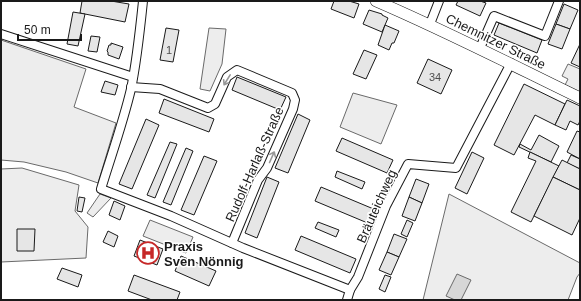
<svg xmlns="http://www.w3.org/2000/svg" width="581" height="301" font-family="Arial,sans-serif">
<rect width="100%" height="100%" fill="#fff"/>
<g fill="#ededed" stroke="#6a6a6a">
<path d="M209,28L226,29L222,64L210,91L200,89Z"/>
<path d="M1,40L86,69L74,107L116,123L98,183L66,172L24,162L1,160Z"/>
<path d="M568,64L580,69V92L565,85L568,79L562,76Z"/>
<path d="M353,93L397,105L381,144L340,127Z"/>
<path d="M22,168L79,185L75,211L88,227L86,258L1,262V169Z"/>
<path d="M100,194L111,198L93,217L87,213Z"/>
<path d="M449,194L580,263V273L577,277L568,300H423Z"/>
<path d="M150,220L193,237L186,253L143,236Z"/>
</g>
<path fill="#d7d7d7" stroke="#6a6a6a" d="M457,274L471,280L461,300H455L446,296Z"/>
<g fill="#e6e6e6" stroke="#1a1a1a">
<path d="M82,1H111L129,4L125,22L80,13Z"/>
<path d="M334,1H349L359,4L354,18L331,9Z"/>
<path d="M458,1H480L486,3L480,16L456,5Z"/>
<path d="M564,4L578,10L570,29L556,24Z"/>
<path d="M369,10L382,14V15L388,18L382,32L363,24Z"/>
<path d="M73,12L85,14L78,46L67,44Z"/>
<path d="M499,23L542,40L537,53L494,35Z"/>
<path d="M556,24L570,29L562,49L548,44Z"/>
<path d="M385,25L399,31L394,43H392L389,50L378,45Z"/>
<path d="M166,28L179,30L173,62L160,60Z"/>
<path d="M91,36L100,37L97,52L88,51Z"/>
<path d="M111,43L123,47L119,59L108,55V52L107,51L109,45H111Z"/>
<path d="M580,44V67L571,63Z"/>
<path d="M364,50L377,55L366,79L353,74Z"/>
<path d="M428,59L452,70L441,94L417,83Z"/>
<path d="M237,77L286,97L280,110L232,90Z"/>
<path d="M105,81L118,85L115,95L101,92Z"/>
<path d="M524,84L565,104L555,125L535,115L514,155L494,145Z"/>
<path d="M164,99L214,119L209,132L159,113Z"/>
<path d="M567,100L580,106V121L578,125L570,121L566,130L555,125Z"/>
<path d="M298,114L310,120L288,173L275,168Z"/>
<path d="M146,119L159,125L132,189L119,184Z"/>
<path d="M577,131L580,132V159L567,152Z"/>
<path d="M539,135L559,146L551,162L519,147L520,144L531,150Z"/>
<path d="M342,138L393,160L387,173L336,151Z"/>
<path d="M170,142L177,144L155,198L147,195Z"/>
<path d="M186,148L193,151L171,205L163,202Z"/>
<path d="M472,152L484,158L467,194L455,188Z"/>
<path d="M530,152L559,166L531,222L511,212L536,161L528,158Z"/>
<path d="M571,155L580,159V169L567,163Z"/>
<path d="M204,156L217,161L194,215L181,210Z"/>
<path d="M562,160L580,169V190L553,177Z"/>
<path d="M337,171L365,182L362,189L335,177Z"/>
<path d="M267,177L279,182L257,238L245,233Z"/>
<path d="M553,177L580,190V218L572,235L534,216Z"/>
<path d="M416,179L429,184L422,203L409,197Z"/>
<path d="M321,187L376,210L370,224L315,201Z"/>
<path d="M79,197L85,198L82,212L77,211Z"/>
<path d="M409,197L422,203L415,221L402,216Z"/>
<path d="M114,201L125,206L120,220L109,215Z"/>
<path d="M407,220L413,223L407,237L401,234Z"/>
<path d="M318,222L339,230L336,237L315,228Z"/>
<path d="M17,229H35L34,251H17Z"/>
<path d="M108,231L118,236L114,247L103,242Z"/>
<path d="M394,234L407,239L399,257L387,252Z"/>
<path d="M301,236L356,259L350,273L295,250Z"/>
<path d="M140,240L163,249L157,265L134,256Z"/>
<path d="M387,252L399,257L391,275L379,270Z"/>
<path d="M181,256L216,271L209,286L175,271Z"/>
<path d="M62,268L82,275L78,287L57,279Z"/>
<path d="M134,275L180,292L177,300H152L128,291Z"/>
<path d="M385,275L391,277L385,292L379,289Z"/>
</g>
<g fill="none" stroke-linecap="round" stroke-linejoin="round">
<g stroke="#1a1a1a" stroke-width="10">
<g id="street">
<path d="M143,1C140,30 137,60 131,89C123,123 111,156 101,189L171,216L243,248L350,290"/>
<path d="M430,24L439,1"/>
<path d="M1,34L133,77"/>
<path d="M480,48L494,16L545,36L559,1"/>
<path d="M131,87L160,89L208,108L215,104L227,77L237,70L292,93L295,100L293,109L267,168L258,180L232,243"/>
<path d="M347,300L350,290L358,277L386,206L408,164L456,168L511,63"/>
</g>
</g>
<g stroke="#1a1a1a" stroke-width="12">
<path id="secondary" d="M376,1C446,31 512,65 580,98"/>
</g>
<use href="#street" stroke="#fff" stroke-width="8"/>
<use href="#secondary" stroke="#fff" stroke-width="11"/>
</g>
<defs><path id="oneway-shaft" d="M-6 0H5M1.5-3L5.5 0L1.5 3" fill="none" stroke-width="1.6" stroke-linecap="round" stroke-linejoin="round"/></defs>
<g stroke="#989898">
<use href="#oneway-shaft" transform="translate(227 80) rotate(122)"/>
<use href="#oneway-shaft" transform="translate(272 157) rotate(-66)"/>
</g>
<defs>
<g id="hospital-ring" transform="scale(1.15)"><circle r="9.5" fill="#fff" stroke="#c62828" stroke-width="1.5"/><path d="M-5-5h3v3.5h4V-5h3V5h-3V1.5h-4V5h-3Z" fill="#c62828"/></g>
</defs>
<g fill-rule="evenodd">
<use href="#hospital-ring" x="148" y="253"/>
</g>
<g text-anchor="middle" stroke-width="3" stroke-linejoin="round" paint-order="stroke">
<g font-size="11" fill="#4d4d4d">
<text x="169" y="54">1</text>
<text x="435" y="81">34</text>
</g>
<g font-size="13" fill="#1a1a1a" stroke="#fff">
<text transform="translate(496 41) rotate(26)" y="5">Chemnitzer Straße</text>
<text transform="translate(254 164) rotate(-66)" y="5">Rudolf-Harlaß-Straße</text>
<text transform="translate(376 206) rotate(-66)" y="5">Bräuteichweg</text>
</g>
<g font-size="13" font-weight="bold" fill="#1a1a1a" stroke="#fff" text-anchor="start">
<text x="164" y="251">Praxis<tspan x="164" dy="15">Sven Nönnig</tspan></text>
</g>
</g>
<rect width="581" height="301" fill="none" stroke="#1a1a1a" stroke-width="4"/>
<path d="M18 34v6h63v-6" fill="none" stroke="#1a1a1a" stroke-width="2"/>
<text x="24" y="34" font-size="12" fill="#1a1a1a" stroke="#ffffff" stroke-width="3" paint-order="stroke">50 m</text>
</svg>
